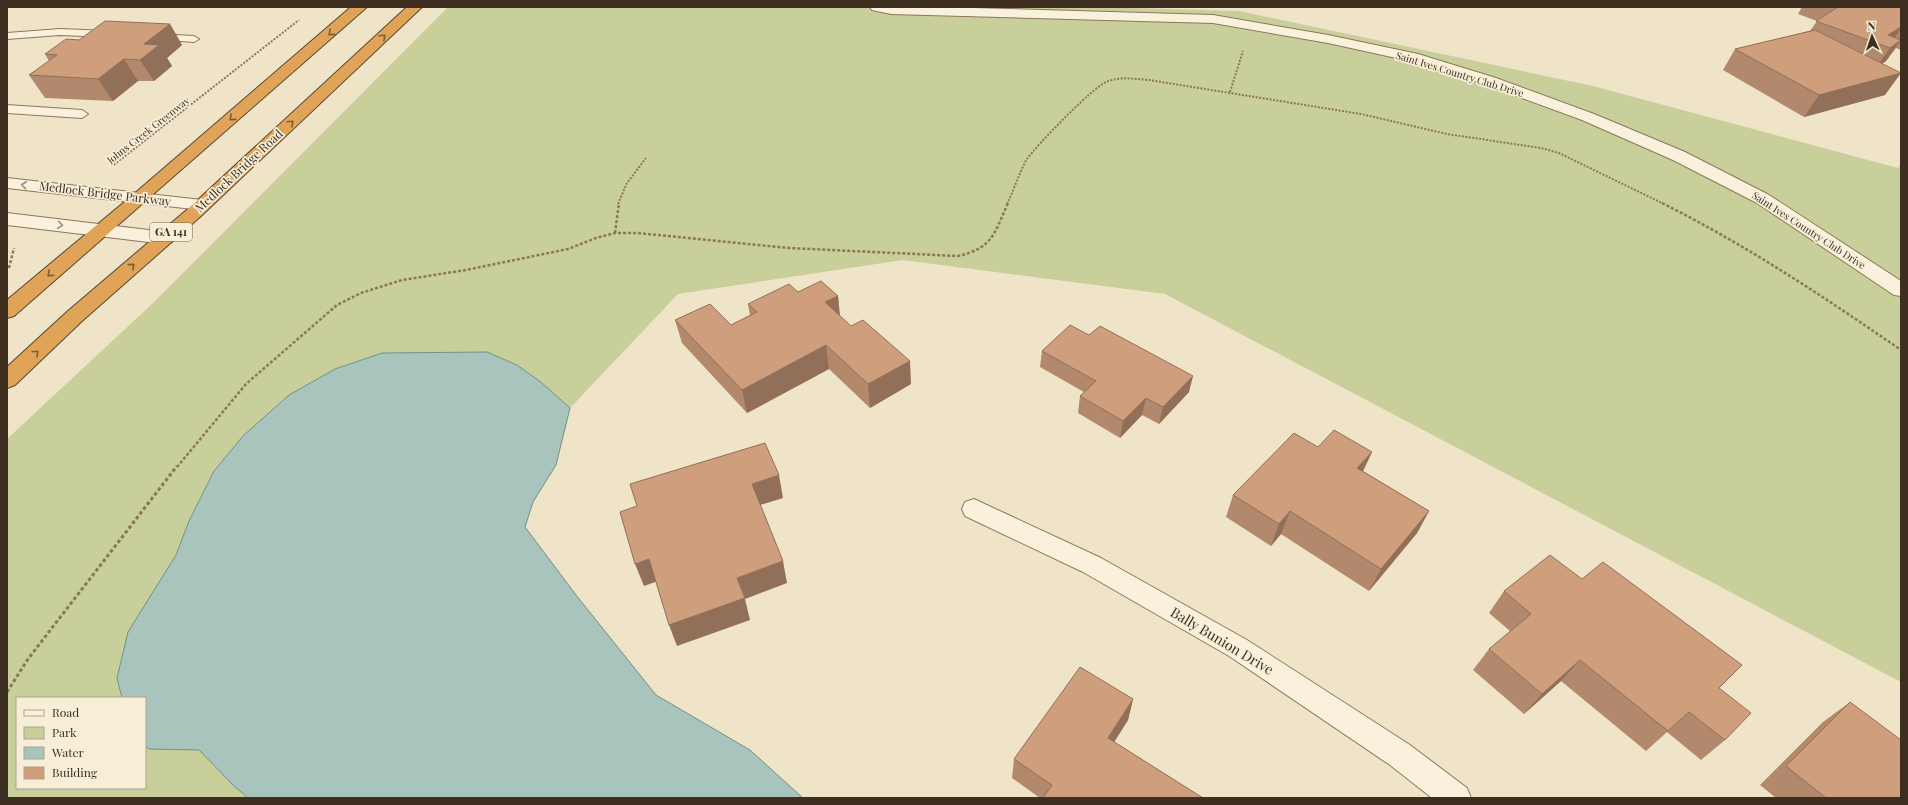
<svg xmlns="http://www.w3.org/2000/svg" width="1908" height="805" font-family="'Playfair Display',serif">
<rect width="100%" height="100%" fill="#f0e4c8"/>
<path fill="#c9cf9b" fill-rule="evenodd" d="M448,7H1096L1239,11L1593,86L1898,168L1901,164V682L1165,294L903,260L678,294L570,408L556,465L533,502L525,527L576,595L656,695L750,750L803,798H7V439L153,303ZM17,698H145V788H17Z"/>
<path fill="#a9c4bc" stroke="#6f938a" d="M487,352L517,365L542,383L570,408L556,465L533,502L525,527L576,595L656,695L750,750L803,798H248L233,785L199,750L149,749L145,745V698H122L117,678L128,632L176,555L189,521L214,471L243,436L289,395L335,369L382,353Z"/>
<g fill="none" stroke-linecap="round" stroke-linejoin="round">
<g stroke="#8d765c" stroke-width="2">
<g id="lane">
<path d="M60,29L109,31L114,34L109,37L60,35L7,39V33Z"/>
<path d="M156,34L194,36L199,39L194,42L152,39L151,37Z"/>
<path d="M7,105L82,110L88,114L82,118L7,113Z"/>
</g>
</g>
<g stroke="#8d765c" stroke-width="2">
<g id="street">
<path d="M870,7H937L1213,15L1328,35L1418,54L1496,78L1594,114L1685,152L1769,195L1901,281V296L1894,295L1757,203L1673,160L1582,120L1484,84L1410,61L1328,43L1213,23L891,14L872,10Z"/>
<path d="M7,178L202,200L208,201L211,205L208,209L202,210L7,188Z"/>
<path d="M7,213L165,232L172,234L174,238L172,242L165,244L7,225Z"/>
<path d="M974,499L1101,558L1247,640L1410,745L1467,788L1471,798H1432L1390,765L1229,656L1083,572L965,516L962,509L965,502Z"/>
</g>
</g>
<g stroke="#5b4430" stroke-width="2">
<g id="highway">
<path d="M351,7H367L14,316L7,318V300L134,194Z"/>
<path d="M407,7H422L201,216L82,321L15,385L7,388V367L68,311L189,208Z"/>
</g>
</g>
<g stroke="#8d765c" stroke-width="2" stroke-dasharray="2 1.5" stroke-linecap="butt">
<path d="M1230,92L1243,51"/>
<path d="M111,167L299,20"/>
<path d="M618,204L627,183L646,158"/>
<path d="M1007,204C1014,190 1019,173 1027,159C1037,145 1091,89 1106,82C1120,76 1135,79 1149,80L1361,114L1447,134L1541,148L1559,153L1664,204"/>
</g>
<g stroke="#8d765c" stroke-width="2.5" stroke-dasharray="3 2" stroke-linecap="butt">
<path d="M1662,203C1746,245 1824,297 1901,350"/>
<path d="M615,233L619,203"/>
<path d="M9,268L14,248"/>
<path d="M177,467L246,384L337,305L361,293L402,280L466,270L568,249L596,238L615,233H637L789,248L958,256C993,248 994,234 1008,203"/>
</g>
<path stroke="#8d765c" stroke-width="3" stroke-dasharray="3.5 2.5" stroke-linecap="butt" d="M7,692L28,659L177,466"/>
<use href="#lane" fill="#faf1dc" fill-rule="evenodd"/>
<use href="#street" fill="#faf1dc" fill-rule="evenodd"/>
<use href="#highway" fill="#e0a458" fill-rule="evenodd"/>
</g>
<g fill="#b2896c">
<path d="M1802,7H1901V50L1896,48L1886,61L1882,64L1885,95L1804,117L1723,70L1735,49L1810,31L1817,21L1798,14Z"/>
<path d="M170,24L182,45L167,58L172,66L154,81H138L113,101L45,98L29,75L49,61L45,54L79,40Z"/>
<path d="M838,296L840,316L911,384L870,408L829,369L747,413L682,343L675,320L731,325L750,315L748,304Z"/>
<path d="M1042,351L1189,392L1159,424L1142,415L1120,438L1078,413L1080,396L1084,392L1040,367Z"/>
<path d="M1318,447L1372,452L1363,471L1429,511L1417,533L1369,591L1281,534L1271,546L1226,517L1233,495Z"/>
<path d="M1504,591L1719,688L1725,740L1701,760L1667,732L1646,751L1561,681L1524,714L1473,670L1489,649L1510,631L1489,613Z"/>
<path d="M1133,699L1128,720L1114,742L1203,798H1040L1012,778L1014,759Z"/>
<path d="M1850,702L1901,798H1776L1760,785L1823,722Z"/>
</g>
<g fill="#916f58">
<path d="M170,24L182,45L167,58L172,66L154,81L140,60L144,44Z"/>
<path d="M1901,27V29L1890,45L1888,35Z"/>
<path d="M1901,40L1886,61L1875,69L1890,48Z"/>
<path d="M124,59L138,81L113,101L98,79Z"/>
<path d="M1901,73L1885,95L1804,117L1819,95Z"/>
<path d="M838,296L840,319L825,302Z"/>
<path d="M826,345L829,369L747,413L742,390Z"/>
<path d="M910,361L911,384L870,408L868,384Z"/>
<path d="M1193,376L1189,392L1159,424L1163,407Z"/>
<path d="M1146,398L1142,415L1120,438L1123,421Z"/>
<path d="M1372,452L1361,475L1357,468Z"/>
<path d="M779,475L783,498L757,506L752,484Z"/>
<path d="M1290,511L1281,534L1271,546L1279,524Z"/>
<path d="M1429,511L1417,533L1369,591L1381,569Z"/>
<path d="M649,559L658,581L644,586L635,564Z"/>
<path d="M783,561L787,583L745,599L750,620L677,646L669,625L737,578Z"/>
<path d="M1580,660L1561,681L1524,714L1542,694Z"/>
<path d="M1133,699L1128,720L1104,758L1108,738Z"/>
</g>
<g fill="#cf9f7d" stroke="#916f58">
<path d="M1838,7H1901V27L1888,35L1901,40L1890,48L1816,21Z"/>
<path d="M105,21L170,24L144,44L159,45L140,60L124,59L98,79L29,75L57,55L45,54L66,39L79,40Z"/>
<path d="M1815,30L1901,73L1819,95L1735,49Z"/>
<path d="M821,281L838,296L825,302L851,326L863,320L910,361L868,384L826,345L742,390L675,320L710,304L731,325L757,312L748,304L789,284L798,292Z"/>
<path d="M1070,325L1089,335L1100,326L1193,376L1163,407L1146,398L1123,421L1080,396L1096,381L1042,351Z"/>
<path d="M1334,430L1372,452L1357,468L1429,511L1381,569L1290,511L1279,524L1233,495L1294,433L1318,447Z"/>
<path d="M765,443L779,475L752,484L783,561L737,578L745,598L669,625L649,559L635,564L620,512L637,506L630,484Z"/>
<path d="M1550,555L1582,579L1603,562L1742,665L1719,688L1751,713L1725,740L1689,712L1668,731L1580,660L1542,694L1489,649L1531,614L1504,591Z"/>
<path d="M1080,667L1133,699L1108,738L1203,798H1043L1052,785L1014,759Z"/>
<path d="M1850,702L1901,740V798H1826L1786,766Z"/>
</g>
<defs><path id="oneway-chevron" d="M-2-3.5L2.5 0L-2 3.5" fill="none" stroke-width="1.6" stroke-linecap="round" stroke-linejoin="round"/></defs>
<g stroke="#7e5d36">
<use href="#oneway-chevron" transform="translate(331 33) rotate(139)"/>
<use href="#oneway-chevron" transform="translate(383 37) rotate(-43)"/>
<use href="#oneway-chevron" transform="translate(232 118) rotate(139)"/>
<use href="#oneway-chevron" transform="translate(291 123) rotate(-43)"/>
<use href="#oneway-chevron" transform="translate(132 266) rotate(-41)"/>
<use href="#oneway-chevron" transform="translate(50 274) rotate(140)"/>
<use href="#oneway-chevron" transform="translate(36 353) rotate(-43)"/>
</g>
<g stroke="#9c907e">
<use href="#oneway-chevron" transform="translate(24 185) rotate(-174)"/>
<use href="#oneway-chevron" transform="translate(60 225) rotate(8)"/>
</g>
<g text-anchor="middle" stroke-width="3.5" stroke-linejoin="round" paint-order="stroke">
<g font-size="10" fill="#3d2e20" stroke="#f7eed8">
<text transform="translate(1460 74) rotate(17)" y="4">Saint Ives Country Club Drive</text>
<text transform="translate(148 130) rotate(-38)" y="4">Johns Creek Greenway</text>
<text transform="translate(1809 230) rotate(33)" y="4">Saint Ives Country Club Drive</text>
</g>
<rect fill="#f7eed8" stroke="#756857" stroke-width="1" x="150" y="223" width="42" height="18" rx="3"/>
<g font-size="11" font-weight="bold" fill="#3d2e20">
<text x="171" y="236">GA 141</text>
</g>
<g font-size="12" fill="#3d2e20" stroke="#f7eed8">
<text transform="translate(239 171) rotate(-43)" y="4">Medlock Bridge Road</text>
<text transform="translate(105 194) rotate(7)" y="4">Medlock Bridge Parkway</text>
</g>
<g font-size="14" fill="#3d2e20" stroke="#f7eed8">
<text transform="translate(1222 641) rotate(31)" y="5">Bally Bunion Drive</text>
</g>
</g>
<rect width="1908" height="805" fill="none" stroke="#3d2e20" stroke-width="16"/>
<rect x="16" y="697" width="130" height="92" fill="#f7eed8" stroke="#ada18e"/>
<rect x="24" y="710" width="20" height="6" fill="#faf1dc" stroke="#ada18e"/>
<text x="52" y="717" font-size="12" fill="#3d2e20">Road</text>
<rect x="24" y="727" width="20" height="12" fill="#c9cf9b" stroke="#ada18e"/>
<text x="52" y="737" font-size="12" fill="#3d2e20">Park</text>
<rect x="24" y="747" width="20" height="12" fill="#a9c4bc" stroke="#ada18e"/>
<text x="52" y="757" font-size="12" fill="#3d2e20">Water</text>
<rect x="24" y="767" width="20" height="12" fill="#cf9f7d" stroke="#ada18e"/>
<text x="52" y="777" font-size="12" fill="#3d2e20">Building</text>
<g transform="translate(1872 36) rotate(357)" stroke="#f7eed8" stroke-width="3" paint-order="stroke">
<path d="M0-3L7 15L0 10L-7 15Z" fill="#3d2e20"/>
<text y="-6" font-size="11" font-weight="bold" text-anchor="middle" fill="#3d2e20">N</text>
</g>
</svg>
